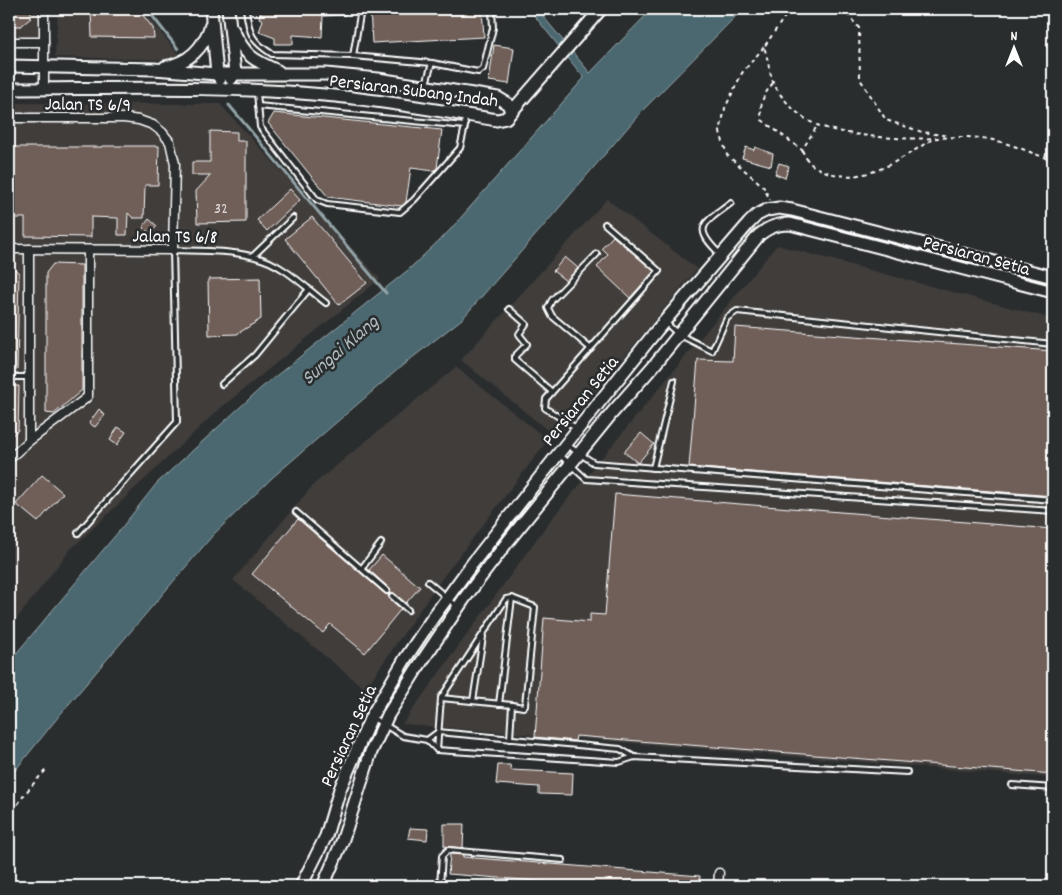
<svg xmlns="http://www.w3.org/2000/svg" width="1062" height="895" font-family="Dekko,sans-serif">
<rect width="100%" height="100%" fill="#2a2d2e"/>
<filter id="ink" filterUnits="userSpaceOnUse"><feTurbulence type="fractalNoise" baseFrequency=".02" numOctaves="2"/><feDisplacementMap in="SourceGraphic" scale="10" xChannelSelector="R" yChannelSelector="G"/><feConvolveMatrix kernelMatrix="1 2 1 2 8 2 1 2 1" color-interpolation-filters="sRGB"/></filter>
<g filter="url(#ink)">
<g fill="#3f3c3b">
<rect x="9" y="9" width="32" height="29"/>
<path d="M58,9H142L178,54L172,60L55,57Z"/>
<path d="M9,103L220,104L380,279L217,411L70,550L9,629Z"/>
<path d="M607,199L697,269L557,438L461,360Z"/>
<path d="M777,245L1053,319V778L402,724L549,522Z"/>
<path d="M456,367L548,440L440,581L365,689L233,580L314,484Z"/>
</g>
<path fill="#4c6770" stroke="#94a4a9" d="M529,9H537L590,73L652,9H743L641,112L541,229L462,319L403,365L273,477L213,535L63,711L9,778V662L119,531L157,483L261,388L408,270L449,231L584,78Z"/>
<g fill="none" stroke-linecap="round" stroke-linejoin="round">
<g stroke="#94a4a9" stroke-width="3">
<path d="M147,9L178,49"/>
<path d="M229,105L386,293"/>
</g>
</g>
<g fill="#705e59" stroke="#fff">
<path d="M9,9H31V18L21,26H9Z"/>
<path d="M91,9H138L153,28L154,38L92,37Z"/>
<path d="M262,9H279L290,12V9H345V15L323,16L322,37L293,35V44H275V38L259,32L263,20L259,18Z"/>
<path d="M370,9H482L484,37L372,43Z"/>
<path d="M494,45L514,48L509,84L489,81Z"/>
<path d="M274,113L442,130L437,168L434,171L411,168L406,202L402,206L328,197L268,123Z"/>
<path d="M210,131L237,132V141H246V222L197,223L196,191L211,175H192V162H210Z"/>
<path d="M102,146H159L158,185H145L144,218H133L128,213L127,235H118V218L91,217V237L25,236V218H9V147H102Z"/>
<path d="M746,147L754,150L755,147L773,154L771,166L742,158Z"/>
<path d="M779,163L789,166L785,178L775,174Z"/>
<path d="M290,189L300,200L267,231L257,220Z"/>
<path d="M312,217L367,283L339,305L285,239Z"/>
<path d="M149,219L157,226L150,234L143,227Z"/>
<path d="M613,236L654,271L630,298L597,267L608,254L602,248Z"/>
<path d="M565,257L578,268L566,281L553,271Z"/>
<path d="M9,264L19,273L17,370H9Z"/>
<path d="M53,264L82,265V390L54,414L46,413V273Z"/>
<path d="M260,278L261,319L237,334L209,335L208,279Z"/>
<path d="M735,327L1053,351V496L689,467L698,360L733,361Z"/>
<path d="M9,386H19L18,430L9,438Z"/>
<path d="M99,409L105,415L95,427L89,423Z"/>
<path d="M118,427L126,432L117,445L110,440Z"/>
<path d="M641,433L654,444L638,463L624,452Z"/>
<path d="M42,475L63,493L38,522L16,504Z"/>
<path d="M615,494L1053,529V774L576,736L575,741L535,737L544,618L590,622V614L605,615Z"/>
<path d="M298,519L385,594H389L390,599L401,609L365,653L330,624L323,633L252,574Z"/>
<path d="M382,555L420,587L406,603L394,593H390L389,588L369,570Z"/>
<path d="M498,765H510L511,770L573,773L572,795L539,794V787L496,784Z"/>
<path d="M444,824H464L463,848L444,846Z"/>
<path d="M410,828L428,829L427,840L408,838Z"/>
<path d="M450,854L463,855V857L700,876L699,886H599L448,874Z"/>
</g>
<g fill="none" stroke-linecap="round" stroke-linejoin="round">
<g stroke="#fff" stroke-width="8">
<g id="lane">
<path d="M246,9C249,33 251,41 272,54L353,56L432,63L478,72L483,69L493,28L492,9"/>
<path d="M353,56L361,9"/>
<path d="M426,84L432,63"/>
<path d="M257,92L260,127L317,200L327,204L400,212L414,200L460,148L465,126"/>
<path d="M258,106L465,126L464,116"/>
<path d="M720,254C691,226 704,224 731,203"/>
<path d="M253,256L293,218"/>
<path d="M509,309L526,324L519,334L527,344L515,356V360L552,392"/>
<path d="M666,323L678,334L712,351L727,318L737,311L1053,344"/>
<path d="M591,349L552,316L548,308L552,300L597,254"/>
<path d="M9,377H29"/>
<path d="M222,384L255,355L309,289"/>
<path d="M576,428L545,408L546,399L659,271L605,224"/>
<path d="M567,445L594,463L1053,500"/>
<path d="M559,454L586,479L1053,511"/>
<path d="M653,468L674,381"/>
<path d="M296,512L387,591"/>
<path d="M78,533L177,422L173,250C201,251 228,250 255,257C282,263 305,287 326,303"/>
<path d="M362,568L381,543"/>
<path d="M428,582L457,606"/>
<path d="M392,596L408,610"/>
<path d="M441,698L512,705"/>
<path d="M473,701L483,637"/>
<path d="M499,704L512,598"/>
<path d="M373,718L403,736L427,740L437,750L619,762L634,757L907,772"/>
<path d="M427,740L438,732L620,749L634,757"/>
<path d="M437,750L441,698L506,599L512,598L535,607L525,705L523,707L512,705L510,739"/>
<path d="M1012,785L1053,788"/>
<path d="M440,886L442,856L448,850L563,860"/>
</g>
</g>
<g stroke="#fff" stroke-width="11">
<g id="street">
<path d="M44,9V89"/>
<path d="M9,42H44"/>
<path d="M9,118H124L139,120L153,125L162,132L170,142L175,164L173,250L9,249"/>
<path d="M29,441V249"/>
<path d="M9,459L29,441L85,399L88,396V250"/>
<path d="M718,886L719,873"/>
</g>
</g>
<g stroke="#fff" stroke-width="15">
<g id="secondary">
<path d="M211,9L217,74L220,79"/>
<path d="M228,9L235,73L231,79"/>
<path d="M233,30C245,56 253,60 278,71"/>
<path d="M9,66L154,69L217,74H326L378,79L498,98L508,104L511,111"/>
<path d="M165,67C189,63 204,47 211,25"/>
<path d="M9,89C114,89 220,85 324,95C382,100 440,111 497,120L506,118L601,9"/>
<path d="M301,886L326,836L340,789L371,717L405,659L434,616L472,564L566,444L657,330L749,223L757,215L767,210L779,208L792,210L1053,277"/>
<path d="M323,886L342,842L371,752L388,715L416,670L464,599L509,540L612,413L655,364L759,235C769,227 777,224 790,224L1053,292"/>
</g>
</g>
<g stroke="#fff" stroke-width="2" stroke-dasharray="4 4" stroke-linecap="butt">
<path d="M790,9L764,47C768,58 769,73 774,84C782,100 800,118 817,125C848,137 905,140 938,138C955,137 971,136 988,139C1010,143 1032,153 1053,161"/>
<path d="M840,9L847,14L859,28L860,79L886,120L922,132L949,136"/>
<path d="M1053,20L1047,47L1053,61"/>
<path d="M764,47L742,73L725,108L720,132L727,155L763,186L770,200"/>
<path d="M773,83C763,95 759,104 762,120L802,150L817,126"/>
<path d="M802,150C809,165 812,166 827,172C866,186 901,158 933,139"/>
<path d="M1045,157L1053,132"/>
<path d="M9,818C20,799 33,783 48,768"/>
</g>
<use href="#lane" stroke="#2a2d2e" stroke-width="4"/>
<use href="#street" stroke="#2a2d2e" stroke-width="8"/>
<use href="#secondary" stroke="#2a2d2e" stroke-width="11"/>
</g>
</g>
<g text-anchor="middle" stroke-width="5" stroke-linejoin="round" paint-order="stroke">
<g font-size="16" fill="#dbd7d6">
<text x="221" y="213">32</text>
</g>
<g font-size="19" fill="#fff" stroke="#2a2d2e">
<text transform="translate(414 89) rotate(7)" y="7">Persiaran Subang Indah</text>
<text transform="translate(88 103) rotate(1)" y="7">Jalan TS 6/9</text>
<text transform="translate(175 235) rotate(1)" y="7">Jalan TS 6/8</text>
<text transform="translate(977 254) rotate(15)" y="7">Persiaran Setia</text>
<text transform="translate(579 400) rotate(-51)" y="7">Persiaran Setia</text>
<text transform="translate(347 735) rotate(-65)" y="7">Persiaran Setia</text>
</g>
<g font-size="20" font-style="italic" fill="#aebbbf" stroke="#2a2d2e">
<text transform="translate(339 349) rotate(-41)" y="7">Sungai Klang</text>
</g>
</g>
<rect width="1062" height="895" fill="none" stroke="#2a2d2e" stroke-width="30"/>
<rect x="15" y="15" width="1032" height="865" fill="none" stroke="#fff" stroke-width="2" filter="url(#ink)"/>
<g transform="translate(1014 48)" stroke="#2a2d2e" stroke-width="4" paint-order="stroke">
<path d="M0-4L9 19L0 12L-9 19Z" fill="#ffffff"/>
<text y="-8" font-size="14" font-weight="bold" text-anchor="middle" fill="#ffffff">N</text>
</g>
</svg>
